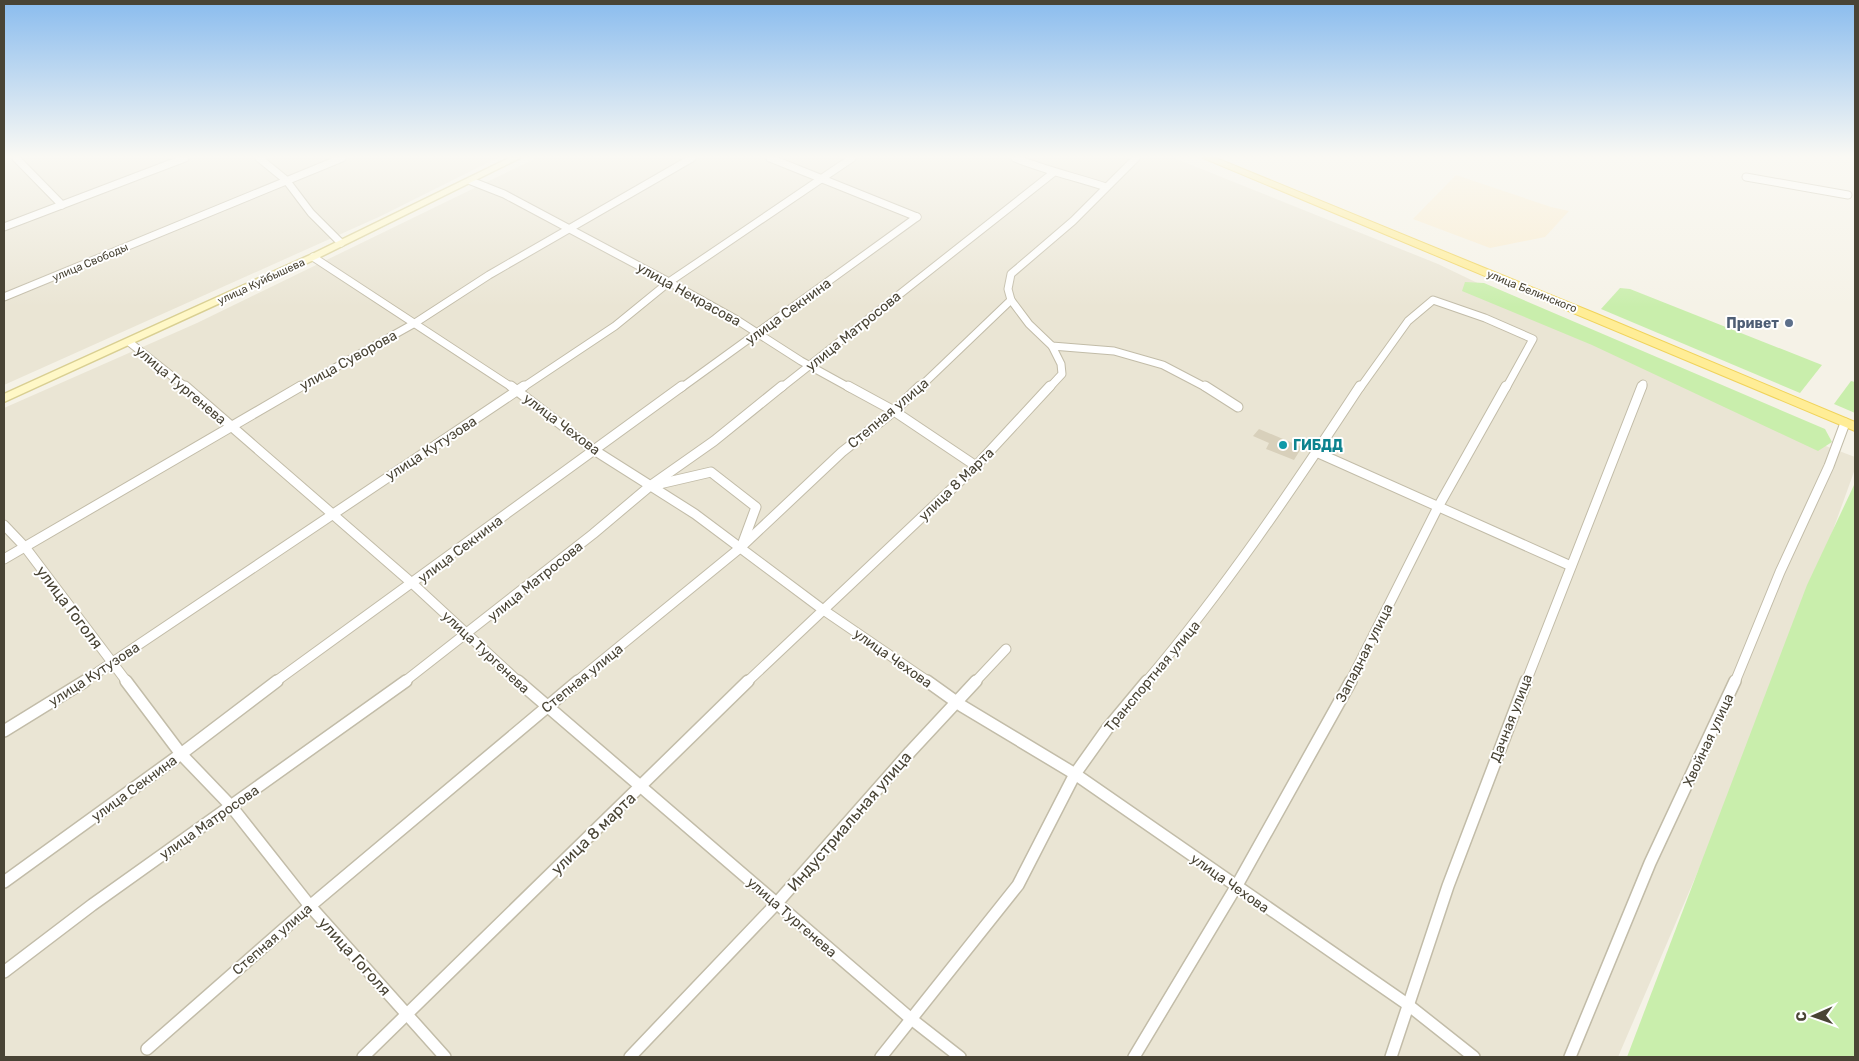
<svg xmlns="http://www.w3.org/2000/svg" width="1859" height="1061" font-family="Rubik,sans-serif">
<rect width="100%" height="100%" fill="#f5f2e7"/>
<g fill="#eae5d4">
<path d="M4,158H497L381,216L4,385Z"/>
<path d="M536,158H1174L1438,264L1786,431L1855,457V469L1772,699L1618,1057H4V408L197,323Z"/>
</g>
<path fill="#f9ecd0" d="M1456,175L1551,207L1569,211L1545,237L1490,248L1413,219Z"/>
<g fill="#c9eeac">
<path d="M1465,282L1484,283L1825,429L1832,442L1818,451L1592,345L1462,291Z"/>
<path d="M1620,288L1630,289L1822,365L1800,393L1601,309Z"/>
<path d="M1851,381L1855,382V413L1834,404Z"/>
<path d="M1855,483V1057H1627L1807,585Z"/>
</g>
<path fill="#d8d0bb" d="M1259,429L1302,447L1294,460L1266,449L1269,443L1253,436Z"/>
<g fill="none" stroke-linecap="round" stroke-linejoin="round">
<g stroke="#c2bca8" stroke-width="9">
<g id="street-far2">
<path d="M16,158L62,205"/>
<path d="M259,158L286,180L311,213L341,243"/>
<path d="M770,158L917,217"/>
<path d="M1015,158C1045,170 1075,177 1106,187"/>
<path d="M1136,158L1073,221L1011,274L1008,289L1011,300L1029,324L1052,346L1114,351L1163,365L1207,388"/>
<path d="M1746,177L1848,195"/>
<path d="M471,181L504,194L669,282L737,320L801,361L850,388"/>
<path d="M4,227L185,158"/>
<path d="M313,257L513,388"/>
<path d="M4,297L342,158"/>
<path d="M129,342L187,388"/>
<path d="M299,388L415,323L489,275L692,158"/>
<path d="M522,388L615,326L669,282L852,158"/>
<path d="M681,388L917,217"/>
<path d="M781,388L1053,173"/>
<path d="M919,388L1011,300"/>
<path d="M1049,388L1062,374L1061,364L1052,346"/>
<path d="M1360,388L1408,321L1433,300L1485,318L1533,339L1506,388"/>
<path d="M1642,388L1643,384"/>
</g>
</g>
<g stroke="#c2bca8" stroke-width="11">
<g id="street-far1">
<path d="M185,386L413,584L519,682"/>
<path d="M511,386L594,450L695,514L822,609L929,682"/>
<path d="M848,386L894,411L976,466"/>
<path d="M1205,386L1238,407"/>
<path d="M1316,452L1571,566"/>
<path d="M655,485L711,472L756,507L742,545"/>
<path d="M4,525L25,547L127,682"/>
<path d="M4,559L301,386"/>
<path d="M83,682L524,386"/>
<path d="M275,682L682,386"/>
<path d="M404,682L593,534L650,486L714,441L782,386"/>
<path d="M576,682L740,548L842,452L894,411L920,386"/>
<path d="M747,682L976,466L1050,386"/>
<path d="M975,682L1006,649"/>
<path d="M1146,682C1225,589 1293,488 1360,386"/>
<path d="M1350,682L1438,507L1506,386"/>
<path d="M1526,682L1642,386"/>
<path d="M1735,682L1780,572L1829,466L1845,423"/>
</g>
</g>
<g stroke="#c2bca8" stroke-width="14">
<g id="street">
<path d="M126,681L181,754L231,806L310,906L445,1057"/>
<path d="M518,681L910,1018L960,1057"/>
<path d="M927,681L962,706L1075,774L1407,1004L1474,1057"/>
<path d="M4,731L85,681"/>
<path d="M4,882L181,754L277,681"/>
<path d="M4,972L92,905L406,681"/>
<path d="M147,1049L310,906L578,681"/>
<path d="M363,1057L748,681"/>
<path d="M630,1057L776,904L910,752L976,681"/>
<path d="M881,1057L1018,885L1075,774L1107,729L1147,681"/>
<path d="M1134,1057L1236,887L1351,681"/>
<path d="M1391,1057L1448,886L1526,681"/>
<path d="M1570,1057L1650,863L1735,681"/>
</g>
</g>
<g stroke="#d9cf92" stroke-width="3">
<path id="secondary" d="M509,158H520L316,259L4,402V394L310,255Z"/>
</g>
<g stroke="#f0d35a" stroke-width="2">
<path id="primary" d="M1203,158H1216L1597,314L1855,422V431Z"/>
</g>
<use href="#street-far2" stroke="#fff" stroke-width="7"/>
<use href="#street-far1" stroke="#fff" stroke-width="9"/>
<use href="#street" stroke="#fff" stroke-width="11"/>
<use href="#secondary" fill="#fff8c7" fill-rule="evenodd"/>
<use href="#primary" fill="#ffed96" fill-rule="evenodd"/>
</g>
<linearGradient id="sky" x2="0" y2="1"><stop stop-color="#8abcee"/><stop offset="0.51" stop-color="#faf9f4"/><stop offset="1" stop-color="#faf9f4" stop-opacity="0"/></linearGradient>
<rect width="1859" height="307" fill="url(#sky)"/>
<circle fill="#5c6f8a" stroke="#fff" stroke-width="2" cx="1789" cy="323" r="5"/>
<circle fill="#0f9aa8" stroke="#fff" stroke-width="2" cx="1283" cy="445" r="5"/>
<g text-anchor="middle" stroke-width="4" stroke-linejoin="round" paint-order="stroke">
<g font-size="11" fill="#494435" stroke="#fff">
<text transform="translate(90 262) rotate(-23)" y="4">улица Свободы</text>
<text transform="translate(261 281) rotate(-25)" y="4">улица Куйбышева</text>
<text transform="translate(1532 291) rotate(22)" y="4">улица Белинского</text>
</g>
<g font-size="14" fill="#494435" stroke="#fff">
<text transform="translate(689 294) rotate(29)" y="5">улица Некрасова</text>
<text transform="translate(788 311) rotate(-36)" y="5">улица Секнина</text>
<text transform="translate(853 331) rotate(-39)" y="5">улица Матросова</text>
<text transform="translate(348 360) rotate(-29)" y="5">улица Суворова</text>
<text transform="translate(181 385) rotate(40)" y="5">улица Тургенева</text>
<text transform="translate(888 413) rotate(-40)" y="5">Степная улица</text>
<text transform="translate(562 424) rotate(37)" y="5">улица Чехова</text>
<text transform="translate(431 448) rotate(-33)" y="5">улица Кутузова</text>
<text transform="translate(956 484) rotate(-44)" y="5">улица 8 Марта</text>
<text transform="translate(460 549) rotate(-37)" y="5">улица Секнина</text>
<text transform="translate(535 581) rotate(-39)" y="5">улица Матросова</text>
<text transform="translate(486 652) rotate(43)" y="5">улица Тургенева</text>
<text transform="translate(1364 653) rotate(-63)" y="5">Западная улица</text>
<text transform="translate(893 658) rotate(35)" y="5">улица Чехова</text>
<text transform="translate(94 674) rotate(-33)" y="5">улица Кутузова</text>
<text transform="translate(1152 676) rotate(-50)" y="5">Транспортная улица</text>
<text transform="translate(582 678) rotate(-39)" y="5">Степная улица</text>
<text transform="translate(1511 718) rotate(-69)" y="5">Дачная улица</text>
<text transform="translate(1708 740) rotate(-65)" y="5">Хвойная улица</text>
<text transform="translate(134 788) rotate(-36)" y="5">улица Секнина</text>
<text transform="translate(209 822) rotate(-35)" y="5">улица Матросова</text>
<text transform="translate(1230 883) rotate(35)" y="5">улица Чехова</text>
<text transform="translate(792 917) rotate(41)" y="5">улица Тургенева</text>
<text transform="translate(272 939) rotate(-41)" y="5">Степная улица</text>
</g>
<g font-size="14" font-weight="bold" fill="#4e5e75" stroke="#fff" text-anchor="end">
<text x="1779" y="328">Привет</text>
</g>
<g font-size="14" font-weight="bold" fill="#0d838f" stroke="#fff" text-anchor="start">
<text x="1293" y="450">ГИБДД</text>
</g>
<g font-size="16" fill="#494435" stroke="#fff">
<text transform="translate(70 607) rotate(53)" y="6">улица Гоголя</text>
<text transform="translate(849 821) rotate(-49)" y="6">Индустриальная улица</text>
<text transform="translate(593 833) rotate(-44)" y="6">улица 8 марта</text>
<text transform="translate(355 956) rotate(48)" y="6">улица Гоголя</text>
</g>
</g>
<rect width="1859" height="1061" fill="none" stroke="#494435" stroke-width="10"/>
<g transform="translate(1814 1016) rotate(268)" stroke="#ffffff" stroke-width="4" paint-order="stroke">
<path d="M0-4L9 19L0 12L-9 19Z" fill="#494435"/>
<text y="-8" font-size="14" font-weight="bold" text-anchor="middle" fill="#494435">С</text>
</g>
</svg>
